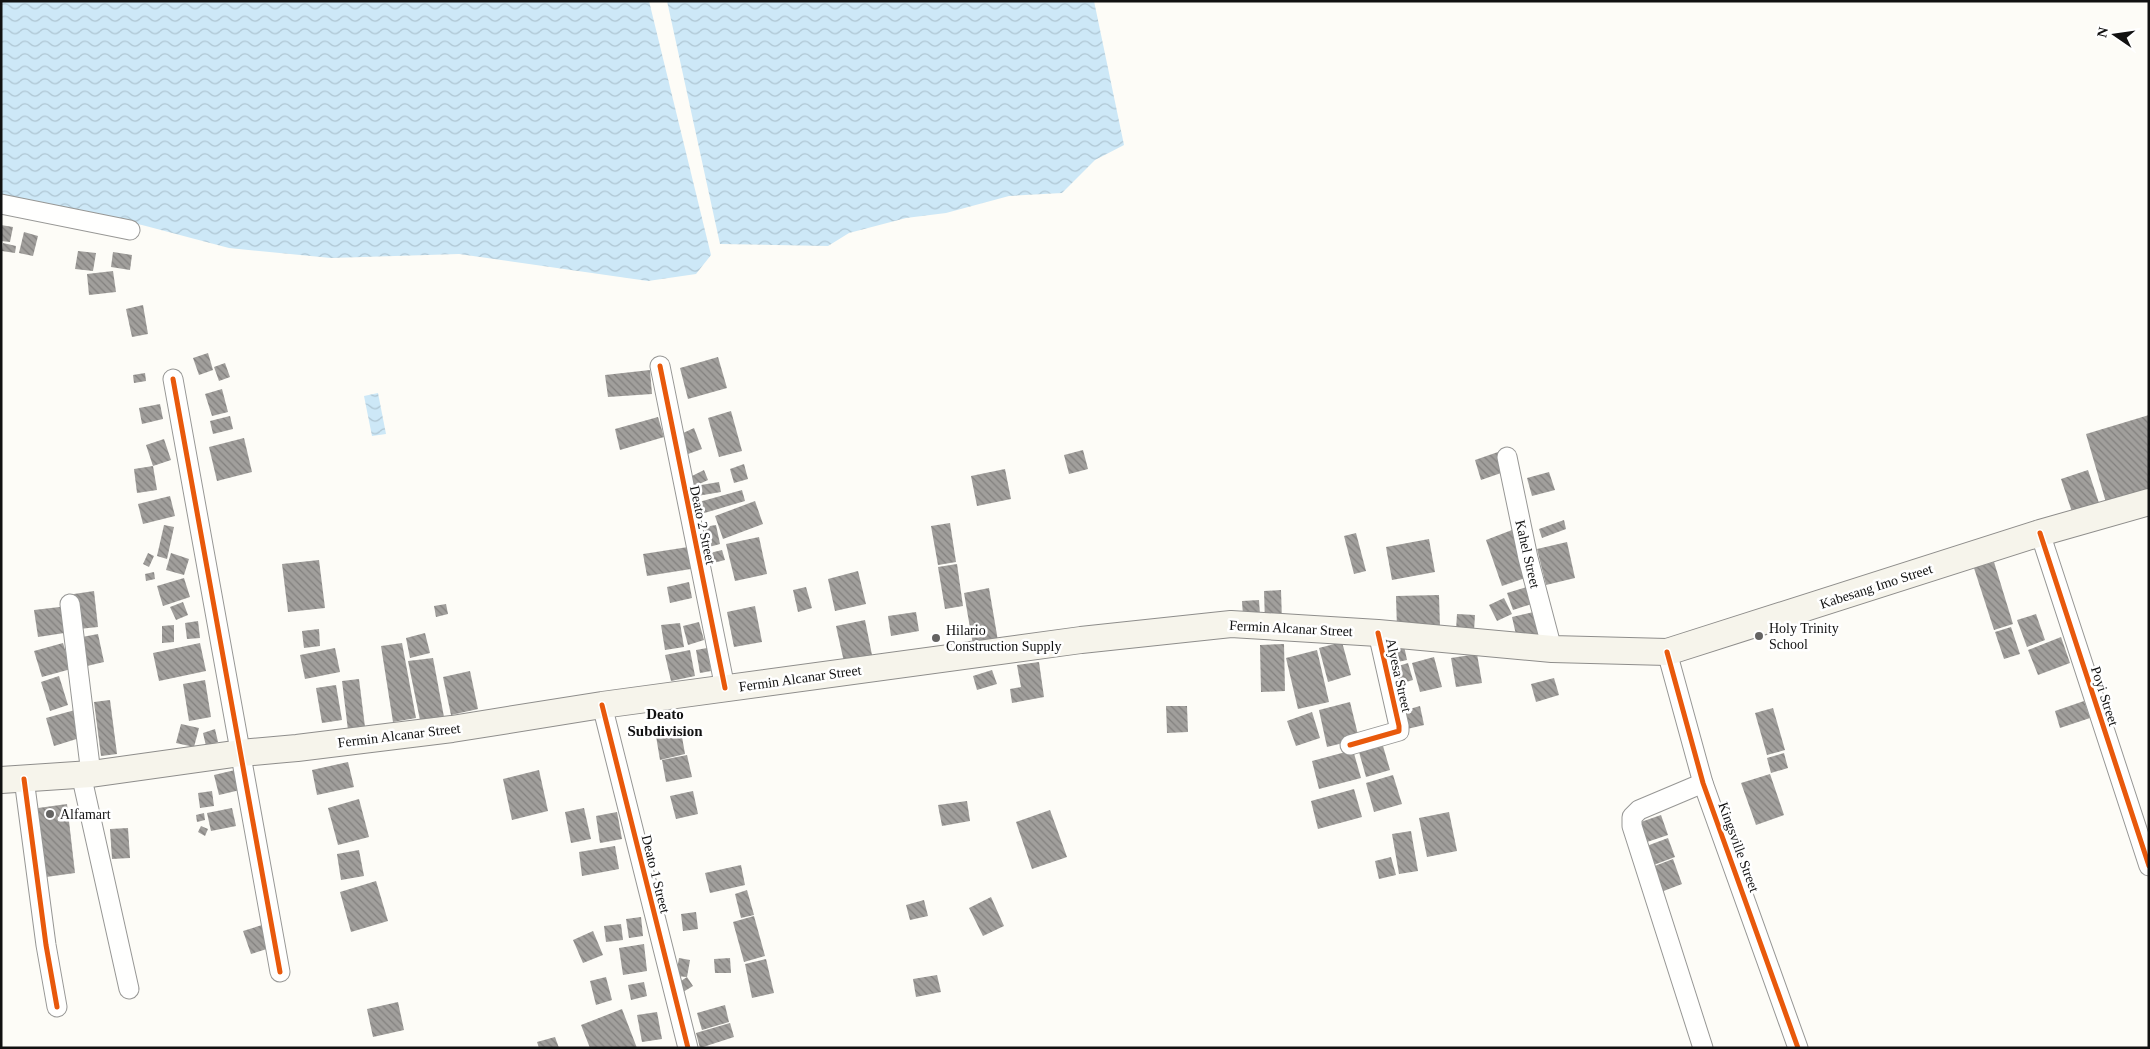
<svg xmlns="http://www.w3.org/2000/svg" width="2150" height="1049" font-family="Georgia,serif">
<defs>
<pattern id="water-waves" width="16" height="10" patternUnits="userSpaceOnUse" patternTransform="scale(1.25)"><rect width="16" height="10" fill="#cde8f7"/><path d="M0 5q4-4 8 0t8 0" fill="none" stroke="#afc6d3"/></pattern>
<pattern id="building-back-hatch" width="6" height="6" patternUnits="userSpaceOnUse" patternTransform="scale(1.25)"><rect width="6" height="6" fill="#a19f9c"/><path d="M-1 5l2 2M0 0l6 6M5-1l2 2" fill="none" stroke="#82807e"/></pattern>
</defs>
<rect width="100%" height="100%" fill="#fdfcf7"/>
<g fill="url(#water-waves)">
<path d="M1,1H649L711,255L696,274L648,281L459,254L331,258L229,248L142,225L1,197Z"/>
<path d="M667,1H1094L1124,145L1095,160L1062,193L1009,196L946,213L906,218L849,233L828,246L720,244Z"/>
<path d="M378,393L386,434L372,436L364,396Z"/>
</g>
<g fill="url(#building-back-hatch)">
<path d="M1,225L13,227L10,242L1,241Z"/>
<path d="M24,232L38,236L33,256L19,253Z"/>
<path d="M3,243L16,246L15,253L2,251Z"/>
<path d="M78,251L96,253L93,271L75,269Z"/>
<path d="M113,252L132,255L130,270L111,267Z"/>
<path d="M113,271L116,292L89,295L87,274Z"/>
<path d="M143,305L148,334L132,337L126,309Z"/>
<path d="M208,353L213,370L199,375L193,358Z"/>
<path d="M718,357L727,388L688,399L680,368Z"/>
<path d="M225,363L230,377L219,381L214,367Z"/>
<path d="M650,370L652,394L608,397L605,375Z"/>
<path d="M145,373L146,381L134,383L133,375Z"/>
<path d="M222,389L228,412L212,416L205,394Z"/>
<path d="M160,404L163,419L142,424L139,408Z"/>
<path d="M731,411L742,451L719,457L708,418Z"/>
<path d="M2149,415V494L2107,506L2086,434Z"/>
<path d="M230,416L233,429L213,434L210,421Z"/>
<path d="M658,417L664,437L620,450L615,429Z"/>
<path d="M694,428L702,449L688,454L681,434Z"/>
<path d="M244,438L252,472L217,481L209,447Z"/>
<path d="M164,439L171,460L153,466L146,445Z"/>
<path d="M1083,450L1088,469L1069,474L1064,455Z"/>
<path d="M1498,452L1504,472L1481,480L1475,460Z"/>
<path d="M744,464L748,479L734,483L730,469Z"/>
<path d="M153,466L157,490L137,493L134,469Z"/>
<path d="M1005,469L1011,499L977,506L971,476Z"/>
<path d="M704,470L708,480L695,486L690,477Z"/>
<path d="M2088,470L2100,506L2073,515L2061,479Z"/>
<path d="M1549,472L1555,490L1532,496L1527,478Z"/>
<path d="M719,482L721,492L697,496L695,486Z"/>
<path d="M742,490L745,501L701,514L699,502Z"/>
<path d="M170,496L175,516L143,524L138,504Z"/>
<path d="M755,501L763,524L723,539L715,516Z"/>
<path d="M1564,520L1566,529L1542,538L1539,529Z"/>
<path d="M950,523L956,562L938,565L931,526Z"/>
<path d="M164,525L174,527L167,559L157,556Z"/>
<path d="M716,525L720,544L709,547L704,527Z"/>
<path d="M1512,530L1528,577L1502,586L1486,540Z"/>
<path d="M1356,533L1366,571L1354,574L1344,536Z"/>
<path d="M759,537L767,574L735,581L726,544Z"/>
<path d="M1429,539L1435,572L1392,580L1386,547Z"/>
<path d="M1567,542L1575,578L1546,585L1537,549Z"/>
<path d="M688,547L691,569L647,576L643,554Z"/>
<path d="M722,550L725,560L713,563L710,553Z"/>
<path d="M148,553L154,556L149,567L143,564Z"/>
<path d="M171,553L189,559L184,575L166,570Z"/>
<path d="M319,560L325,608L288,612L282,564Z"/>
<path d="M1994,562L2013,624L1994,630L1974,568Z"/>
<path d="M957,564L963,606L945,609L938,567Z"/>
<path d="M858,571L866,604L835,611L828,579Z"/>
<path d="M154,572L155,579L146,581L145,574Z"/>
<path d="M184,578L190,597L163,606L157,586Z"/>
<path d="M689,582L692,598L670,603L667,587Z"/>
<path d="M1530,586L1535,603L1513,610L1507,593Z"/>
<path d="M806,587L812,608L798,612L793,590Z"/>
<path d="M989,588L998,641L973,645L964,593Z"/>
<path d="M1281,590L1282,622H1265L1264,591Z"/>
<path d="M94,591L98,627L79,629L74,594Z"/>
<path d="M1439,595L1440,628L1397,629L1396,596Z"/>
<path d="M1504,598L1512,614L1497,621L1489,605Z"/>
<path d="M1259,600L1260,615L1243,616L1242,601Z"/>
<path d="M183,602L188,615L176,620L170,607Z"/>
<path d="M446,604L448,614L436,617L434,606Z"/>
<path d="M68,606L71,632L38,637L34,610Z"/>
<path d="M755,606L762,642L734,647L727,612Z"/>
<path d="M1538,611L1545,635L1517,639L1512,617Z"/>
<path d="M916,612L919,631L891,636L888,616Z"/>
<path d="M1457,614L1475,615L1474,631L1456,630Z"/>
<path d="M2036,614L2045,640L2027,647L2017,620Z"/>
<path d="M865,620L874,665L846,671L836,626Z"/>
<path d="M198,621L200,638L187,639L185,623Z"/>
<path d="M699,622L704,640L688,645L683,626Z"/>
<path d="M680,623L684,647L665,650L661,625Z"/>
<path d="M174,625V642L162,643V626Z"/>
<path d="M2011,627L2020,654L2004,659L1995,632Z"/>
<path d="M319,629L320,646L304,648L302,631Z"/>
<path d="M425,633L430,653L410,658L406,638Z"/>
<path d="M98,634L104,662L87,666L82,637Z"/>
<path d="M2061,637L2070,663L2038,675L2028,650Z"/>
<path d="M1342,642L1351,675L1328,682L1319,648Z"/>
<path d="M63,643L71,669L42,677L34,651Z"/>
<path d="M200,643L206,671L159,681L153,653Z"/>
<path d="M402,643L416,718L393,722L381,646Z"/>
<path d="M1284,644L1285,691L1261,692L1260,645Z"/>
<path d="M1404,646L1407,660L1388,664L1385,651Z"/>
<path d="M335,648L340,672L305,679L300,655Z"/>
<path d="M707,648L711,671L700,673L696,650Z"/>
<path d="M690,650L695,676L671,681L665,655Z"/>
<path d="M1317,650L1329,702L1298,709L1286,658Z"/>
<path d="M1477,654L1482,683L1456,687L1451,658Z"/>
<path d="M1434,657L1442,687L1420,692L1412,663Z"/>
<path d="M433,658L444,717L420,720L408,661Z"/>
<path d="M1039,662L1044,697L1012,703L1010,689L1021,687L1017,665Z"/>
<path d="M1408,663L1413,680L1393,686L1389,669Z"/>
<path d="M992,670L997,684L977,690L973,676Z"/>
<path d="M470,671L478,709L451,715L443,677Z"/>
<path d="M59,676L68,705L50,711L41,682Z"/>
<path d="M1554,678L1559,695L1536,702L1531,684Z"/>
<path d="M359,679L365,727L348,730L342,681Z"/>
<path d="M205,680L211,717L189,721L183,684Z"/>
<path d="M336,685L342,720L322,723L316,688Z"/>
<path d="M110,700L117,754L101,756L94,702Z"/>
<path d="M2084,701L2090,718L2060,728L2055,711Z"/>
<path d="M1350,702L1359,739L1327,747L1319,710Z"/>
<path d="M1166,706H1187L1188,732L1167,733Z"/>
<path d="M1420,706L1424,725L1403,730L1399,712Z"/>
<path d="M1773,708L1785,750L1767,755L1755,713Z"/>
<path d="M75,710L83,737L54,746L46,718Z"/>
<path d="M1312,712L1320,738L1296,746L1287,721Z"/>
<path d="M181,724L199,728L194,747L176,743Z"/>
<path d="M215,729L218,742L206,746L203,733Z"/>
<path d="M681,731L685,754L660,760L656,736Z"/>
<path d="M1383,746L1390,770L1366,777L1359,752Z"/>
<path d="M1353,750L1361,778L1319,789L1312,761Z"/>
<path d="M1784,753L1788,768L1771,773L1767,758Z"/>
<path d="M687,755L692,777L666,782L662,760Z"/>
<path d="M348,762L354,787L317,795L312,770Z"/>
<path d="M235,770L240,790L219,795L214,775Z"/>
<path d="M539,770L548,811L512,820L503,779Z"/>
<path d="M1770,774L1784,815L1756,825L1741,783Z"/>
<path d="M1393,775L1402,804L1374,812L1366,783Z"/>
<path d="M1354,789L1362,817L1318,829L1311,801Z"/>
<path d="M212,791L214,806L200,808L198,793Z"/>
<path d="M693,791L698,814L676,819L670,796Z"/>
<path d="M359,799L369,837L338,845L328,808Z"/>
<path d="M967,801L970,821L942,826L938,805Z"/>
<path d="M67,804L75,873L39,878L31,809Z"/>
<path d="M232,808L236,826L211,831L207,813Z"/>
<path d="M584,808L591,839L571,843L565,812Z"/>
<path d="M1050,810L1067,857L1032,869L1016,822Z"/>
<path d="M617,812L622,839L600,843L596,816Z"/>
<path d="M1449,812L1457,851L1427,857L1419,818Z"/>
<path d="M204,813L205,820L197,822L196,815Z"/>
<path d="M1661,815L1668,835L1644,843L1638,823Z"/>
<path d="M201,826L208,829L205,836L198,832Z"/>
<path d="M128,828L130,858L112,859L110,829Z"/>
<path d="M1411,831L1418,871L1399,874L1392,834Z"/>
<path d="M1668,838L1675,857L1651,866L1644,847Z"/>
<path d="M615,846L619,869L582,876L579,852Z"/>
<path d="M359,850L364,876L341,880L337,854Z"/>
<path d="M1391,857L1396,875L1379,879L1375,861Z"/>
<path d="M1673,859L1682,884L1661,892L1652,867Z"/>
<path d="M741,865L745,885L710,893L705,873Z"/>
<path d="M376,881L388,921L351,932L340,892Z"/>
<path d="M747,890L754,915L741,918L735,894Z"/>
<path d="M991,897L1004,926L983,936L969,908Z"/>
<path d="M924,900L928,916L910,920L906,905Z"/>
<path d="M696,912L698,929L683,931L681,914Z"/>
<path d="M754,916L765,956L744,962L733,922Z"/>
<path d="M641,917L643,936L629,938L626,919Z"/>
<path d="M621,924L623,940L606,942L604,926Z"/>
<path d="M262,925L270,948L251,954L243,931Z"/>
<path d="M593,931L603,955L583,963L573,940Z"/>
<path d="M644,944L647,971L623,975L619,948Z"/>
<path d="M679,958L690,960L687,977L676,976Z"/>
<path d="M730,958L731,973H715L714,959Z"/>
<path d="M766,959L774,993L752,998L745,964Z"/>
<path d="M937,975L941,992L916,997L913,979Z"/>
<path d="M606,977L612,1000L596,1005L590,981Z"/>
<path d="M687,977L693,986L683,992L678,983Z"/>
<path d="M644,982L647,996L631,1000L628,985Z"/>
<path d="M398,1002L404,1030L373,1037L367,1009Z"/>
<path d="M725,1005L729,1022L702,1030L697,1013Z"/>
<path d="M622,1009L637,1048H590L581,1025Z"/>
<path d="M657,1012L662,1039L642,1042L637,1015Z"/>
<path d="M730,1023L734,1037L700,1048L696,1033Z"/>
<path d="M555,1037L559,1048H539L537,1042Z"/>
</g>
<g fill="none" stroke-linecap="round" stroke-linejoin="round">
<g stroke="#979795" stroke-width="21">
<g id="minor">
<path d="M1,204L130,230"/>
<path d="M660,366L725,688"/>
<path d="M173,379L280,972"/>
<path d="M1507,457L1528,558L1552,649"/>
<path d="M2040,533L2149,866"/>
<path d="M70,604L91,774"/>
<path d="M1667,652L1703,783L1798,1048"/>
<path d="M602,705L688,1048"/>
<path d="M1350,745L1399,731V726L1378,633"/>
<path d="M81,774L129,989"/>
<path d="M24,779L46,945L57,1007"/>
<path d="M1703,1048L1632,826V817L1639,810L1703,783"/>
</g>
</g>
<g stroke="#8e8d8b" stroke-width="28">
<path id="secondary" d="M1,780L91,774L241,753L297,748L452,729L602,705L1081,640L1231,624L1378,633L1552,649L1667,652L2040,533L2149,502"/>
</g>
<use href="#minor" stroke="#fffffe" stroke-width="19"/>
<use href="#secondary" stroke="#f6f4eb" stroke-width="26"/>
<g stroke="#fff" stroke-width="8">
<g id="cycleway">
<path d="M660,366L725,688"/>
<path d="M173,379L280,972"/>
<path d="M2040,533L2149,866"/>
<path d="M1667,652L1703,783L1798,1048"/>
<path d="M602,705L688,1048"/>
<path d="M1350,745L1399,731V726L1378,633"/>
<path d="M24,779L46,945L57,1007"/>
</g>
</g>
<use href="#cycleway" stroke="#e8590c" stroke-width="5"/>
</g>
<g fill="#646362" stroke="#fff" stroke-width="2">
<circle cx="1759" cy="636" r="5"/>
<circle cx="936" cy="638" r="5"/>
<circle cx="50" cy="814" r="5"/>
</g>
<g text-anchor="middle" stroke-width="5" stroke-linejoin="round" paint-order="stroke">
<g font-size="14" fill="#111" stroke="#fff">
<text transform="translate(703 525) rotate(78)" y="5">Deato 2 Street</text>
<text transform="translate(1528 554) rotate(77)" y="5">Kahel Street</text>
<text transform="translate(1876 586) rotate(-18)" y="5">Kabesang Imo Street</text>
<text transform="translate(1291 628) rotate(3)" y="5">Fermin Alcanar Street</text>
<text transform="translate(1399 675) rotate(77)" y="5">Alyesa Street</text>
<text transform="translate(800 678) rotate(-8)" y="5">Fermin Alcanar Street</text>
<text transform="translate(2105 696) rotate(72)" y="5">Poyi Street</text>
<text transform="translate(399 735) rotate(-7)" y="5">Fermin Alcanar Street</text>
<text transform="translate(1739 847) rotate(70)" y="5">Kingsville Street</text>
<text transform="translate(656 874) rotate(76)" y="5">Deato 1 Street</text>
</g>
<g font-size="14" fill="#111" stroke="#fff" text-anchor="start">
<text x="1769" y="633">Holy Trinity<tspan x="1769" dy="16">School</tspan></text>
<text x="946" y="635">Hilario<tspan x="946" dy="16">Construction Supply</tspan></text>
<text x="60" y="819">Alfamart</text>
</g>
<g font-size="15" font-weight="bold" fill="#111" stroke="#fff">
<text x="665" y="719">Deato<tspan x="665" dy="17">Subdivision</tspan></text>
</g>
</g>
<rect width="2150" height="1049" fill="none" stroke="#111111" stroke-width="5"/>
<g transform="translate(2115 35) rotate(283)" stroke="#ffffff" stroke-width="4" paint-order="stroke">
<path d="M0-4L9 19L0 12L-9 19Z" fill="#111111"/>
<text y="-8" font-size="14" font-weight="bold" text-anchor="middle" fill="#111111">N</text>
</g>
</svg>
